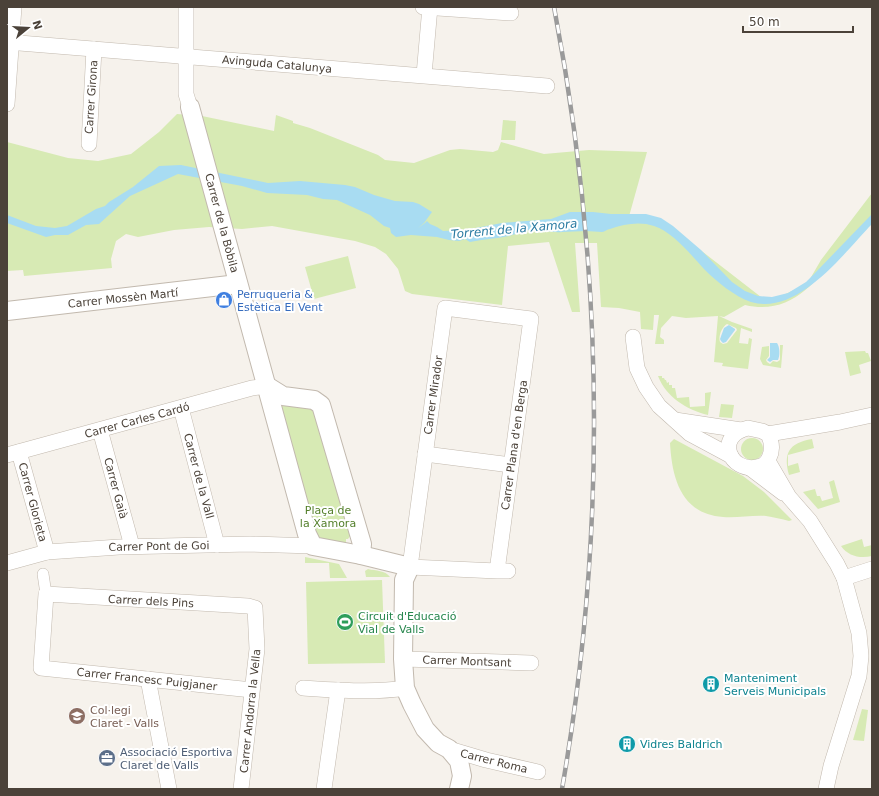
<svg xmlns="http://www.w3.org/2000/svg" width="879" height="796" font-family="'DejaVu Sans',sans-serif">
<rect width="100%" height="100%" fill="#f6f2ec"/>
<g fill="#d7eab4" fill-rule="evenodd">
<path d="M177,114L202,116L274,131L276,115L293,121V123L310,128L378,155L385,160L414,163L450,150L460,149L493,152L498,150L501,142L544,154L589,150L647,152L628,220L648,221L681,235L761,297H779L807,284L821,260L872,193V215C862,226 852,236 843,247C817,280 793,316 745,305L724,317L719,316L732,322L752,329V332L741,328L739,343L748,344L749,338L752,339L748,369L722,366L723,363L714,362L718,316L686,318L672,316L661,328L660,337L664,340V344H655L659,315H654L653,330L641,329L640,312L619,308L601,307L597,243H575L580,312H572L549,242L508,246L502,305L412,294L405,291L398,269L386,254L375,247L355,241L272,226L242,229L209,227L174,230L138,237L126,234L116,241L111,259L112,268L24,276L23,270L7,271V142L68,158L98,161L131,154L159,132ZM727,324L736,328L737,330L727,343L723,344L720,342C718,336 722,327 727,324Z"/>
<path d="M503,120L516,121L515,140H501Z"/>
<path d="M348,256L356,288L314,299L305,267Z"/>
<path d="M780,345H783L781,368L763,365L760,359L762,347L769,346V356L766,360L767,362L770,364L773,361L777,362L780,360Z"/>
<path d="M865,351L866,353H868L871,361L859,365L861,373L850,376L845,352Z"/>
<path d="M658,376H662V378H664L665,380H666L667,383L669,382V385H672V388H675L677,398L689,397L690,407L705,406V393L711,392L708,415C687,410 666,397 658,376Z"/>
<path d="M280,404L312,405L354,530L348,539H346V544L322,539L311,531Z"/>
<path d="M721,404L734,405L732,418L719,417Z"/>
<circle cx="752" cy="449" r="11"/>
<path d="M674,439L743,476L764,492L792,520L789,521C782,519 773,517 766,516C753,515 737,518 723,517C681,514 672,478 670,443Z"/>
<path d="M812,439L814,448L788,455V466L798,463L800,472L789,475C783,453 789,443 812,439Z"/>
<path d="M834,480L840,502L818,509L803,492L815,489L817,496H820L822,501L833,498L829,482Z"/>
<path d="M862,539L864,547L872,545V556C860,559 848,556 841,546Z"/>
<path d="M305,557L339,564L347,578H330L329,563H305Z"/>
<path d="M368,569C376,571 385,570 390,577H366L365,571Z"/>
<path d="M382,580L385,663L308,664L306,582Z"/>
<path d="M862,709L868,710L864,741L853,740Z"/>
</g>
<g fill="#a8dcf2">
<path d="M181,165L268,183L300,181L345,185L355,187L374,195L395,201L413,202L419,204L432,212L424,223L418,228L425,223L427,221L430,224L437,227L443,231L465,230L502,223L551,219L570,212H593L611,214H646L661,218L673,226L701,250L732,282L745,291L758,296L772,297L788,293L806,282L815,273L872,214V224C844,253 798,316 751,302C734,296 717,282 704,269C691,255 673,232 654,226C640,221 624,224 610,229C607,229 605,232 602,232C597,232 591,231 586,231C578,231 570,232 562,232C553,233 544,230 535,230C526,229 518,234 509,236C496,239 483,239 470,242L465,239L459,241L449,240L437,237L411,235L396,237L391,233L390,228L384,226L370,215L337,200L323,199L307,195L267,193L242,186L178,174L130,196L99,224L86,225L68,235H55L46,237L7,223V215L36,226L55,228L67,226L96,209L105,206L109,202L133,187L159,166Z"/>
<path d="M729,325L735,329V330L726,342L723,343L721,341L720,339L724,328Z"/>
<path d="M770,343H777C780,347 780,356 778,360H773L770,362L767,360L770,357Z"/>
</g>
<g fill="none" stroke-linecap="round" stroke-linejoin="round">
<g stroke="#c2b9ae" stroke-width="12">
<path id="pedestrian" d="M43,574L46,594"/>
</g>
<g stroke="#c2b9ae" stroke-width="16">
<g id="minor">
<path d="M186,7V94L190,107"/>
<path d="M423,7L511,13"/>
<path d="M7,42L547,86"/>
<path d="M424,75L430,7"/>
<path d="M7,104L14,7"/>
<path d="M89,144L94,49"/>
<path d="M633,337L637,368L646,387L659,406L690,434L731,456"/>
<path d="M181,408L217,545"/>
<path d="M675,420L741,430"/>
<path d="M748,428L762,431L768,434C772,442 773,450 769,458C767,463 763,466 757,467C730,473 714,436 748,428Z"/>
<path d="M100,430L132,546"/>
<path d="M768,434L840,422L872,415"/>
<path d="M19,452L47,552"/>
<path d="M425,454L511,465"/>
<path d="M7,455L252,388L267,386"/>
<path d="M768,461L789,497L810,521L837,564L844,578L859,633L861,656L859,676L831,766L826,789"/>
<path d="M750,468L783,493"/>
<path d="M7,563L47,552L119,547L250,544L313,546"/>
<path d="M497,571L531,319L445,308L410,567L497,571H508"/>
<path d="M844,578L872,569"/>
<path d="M403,659L531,663"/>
<path d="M148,679L169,789"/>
<path d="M303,688C335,690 374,693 405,688"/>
<path d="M449,749L486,760L538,772"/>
<path d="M241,789L257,649L255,608L248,606L46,594L41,668L252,690"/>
<path d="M324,789L338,690"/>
</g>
</g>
<g stroke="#c2b9ae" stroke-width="20">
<g id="tertiary">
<path d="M190,107L307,534L313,546L361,555L410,567L404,580L403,659L405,688L412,704L425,729L438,743L449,749L459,761L462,776L459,789"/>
<path d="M7,311L238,284"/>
<path d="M267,386L283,396L314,400L321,405L362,544L361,555"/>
</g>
</g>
<use href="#pedestrian" stroke="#fff" stroke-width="11"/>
<use href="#minor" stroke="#fff" stroke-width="15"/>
<use href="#tertiary" stroke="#fff" stroke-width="18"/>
<g stroke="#9a9a9a" stroke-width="4.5">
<path id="rail" d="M554,7C604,268 608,527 562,789"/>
</g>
<use href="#rail" stroke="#fff" stroke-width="3" stroke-dasharray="9" stroke-linecap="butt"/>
</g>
<defs>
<g id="shop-disc" transform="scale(0.9)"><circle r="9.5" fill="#3f7fe0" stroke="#fff"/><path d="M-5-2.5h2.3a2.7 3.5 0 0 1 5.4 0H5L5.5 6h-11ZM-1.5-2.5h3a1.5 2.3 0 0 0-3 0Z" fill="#fff"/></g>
<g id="stadium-disc" transform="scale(0.9)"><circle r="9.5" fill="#2e9e5b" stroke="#fff"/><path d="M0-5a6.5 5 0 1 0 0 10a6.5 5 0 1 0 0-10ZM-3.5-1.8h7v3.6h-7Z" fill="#fff"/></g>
<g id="building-disc" transform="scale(0.9)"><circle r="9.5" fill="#0f9aa8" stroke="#fff"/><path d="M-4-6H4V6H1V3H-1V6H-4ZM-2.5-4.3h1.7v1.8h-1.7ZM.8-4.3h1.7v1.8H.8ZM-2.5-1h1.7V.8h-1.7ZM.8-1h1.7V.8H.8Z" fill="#fff"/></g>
<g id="school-disc" transform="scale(0.9)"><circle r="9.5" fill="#8d6e63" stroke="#fff"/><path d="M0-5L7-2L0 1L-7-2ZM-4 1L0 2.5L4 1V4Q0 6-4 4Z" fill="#fff"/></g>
<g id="office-disc" transform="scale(0.9)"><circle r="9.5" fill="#5c6f8a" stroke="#fff"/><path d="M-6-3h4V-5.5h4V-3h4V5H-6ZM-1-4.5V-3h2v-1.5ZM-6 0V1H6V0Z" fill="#fff"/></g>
</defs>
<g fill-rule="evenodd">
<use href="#shop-disc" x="224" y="300"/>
<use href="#stadium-disc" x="345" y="622"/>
<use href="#building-disc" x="711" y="684"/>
<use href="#school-disc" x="77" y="716"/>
<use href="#building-disc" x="627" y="744"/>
<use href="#office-disc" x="107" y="758"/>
</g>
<g text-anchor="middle" stroke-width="4" stroke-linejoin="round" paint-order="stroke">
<g font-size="11" fill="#4b4239" stroke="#fff">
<text transform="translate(277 64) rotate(5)" y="4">Avinguda Catalunya</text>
<text transform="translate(91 97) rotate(-86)" y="4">Carrer Girona</text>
<text transform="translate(222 223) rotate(75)" y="4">Carrer de la Bòbila</text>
<text transform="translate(123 298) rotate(-6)" y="4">Carrer Mossèn Martí</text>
<text transform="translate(433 395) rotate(-82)" y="4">Carrer Mirador</text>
<text transform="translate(137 420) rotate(-15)" y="4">Carrer Carles Cardó</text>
<text transform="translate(514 445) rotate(-82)" y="4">Carrer Plana d'en Berga</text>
<text transform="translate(199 476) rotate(75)" y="4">Carrer de la Vall</text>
<text transform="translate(116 488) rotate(75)" y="4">Carrer Gaià</text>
<text transform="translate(33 502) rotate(75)" y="4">Carrer Glorieta</text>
<text transform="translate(159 546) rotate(-1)" y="4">Carrer Pont de Goi</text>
<text transform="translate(151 601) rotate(3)" y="4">Carrer dels Pins</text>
<text transform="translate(467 661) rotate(2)" y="4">Carrer Montsant</text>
<text transform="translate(147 679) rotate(6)" y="4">Carrer Francesc Puigjaner</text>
<text transform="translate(250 711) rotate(-84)" y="4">Carrer Andorra la Vella</text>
<text transform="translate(494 761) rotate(14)" y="4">Carrer Roma</text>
</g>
<g font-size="11" fill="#366cbe" stroke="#fff" text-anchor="start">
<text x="237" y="298">Perruqueria &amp;<tspan x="237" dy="13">Estètica El Vent</tspan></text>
</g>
<g font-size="11" fill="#537f2a" stroke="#fff">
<text x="328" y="514">Plaça de<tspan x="328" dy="13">la Xamora</tspan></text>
</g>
<g font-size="11" fill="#27864d" stroke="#fff" text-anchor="start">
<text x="358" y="620">Circuit d'Educació<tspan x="358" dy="13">Vial de Valls</tspan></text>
</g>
<g font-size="11" fill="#0d838f" stroke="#fff" text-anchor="start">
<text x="724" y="682">Manteniment<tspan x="724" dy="13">Serveis Municipals</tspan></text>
<text x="640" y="748">Vidres Baldrich</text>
</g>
<g font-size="11" fill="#785e54" stroke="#fff" text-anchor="start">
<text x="90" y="714">Col·legi<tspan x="90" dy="13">Claret - Valls</tspan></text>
</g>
<g font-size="11" fill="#4e5e75" stroke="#fff" text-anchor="start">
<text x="120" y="756">Associació Esportiva<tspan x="120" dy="13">Claret de Valls</tspan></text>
</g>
<g font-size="12" font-style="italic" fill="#2a7aa1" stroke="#fff">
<text transform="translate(514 229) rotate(-5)" y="4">Torrent de la Xamora</text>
</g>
</g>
<rect width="879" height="796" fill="none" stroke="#4b4239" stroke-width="16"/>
<g transform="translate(28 28) rotate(72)" stroke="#ffffff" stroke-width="3" paint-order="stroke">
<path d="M0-3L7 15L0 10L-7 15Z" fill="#4b4239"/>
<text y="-6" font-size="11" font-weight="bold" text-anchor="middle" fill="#4b4239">N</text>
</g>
<path d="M743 26v6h110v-6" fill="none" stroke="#4b4239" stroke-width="2"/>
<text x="749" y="26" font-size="12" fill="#4b4239" stroke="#ffffff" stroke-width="3" paint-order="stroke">50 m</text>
</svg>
